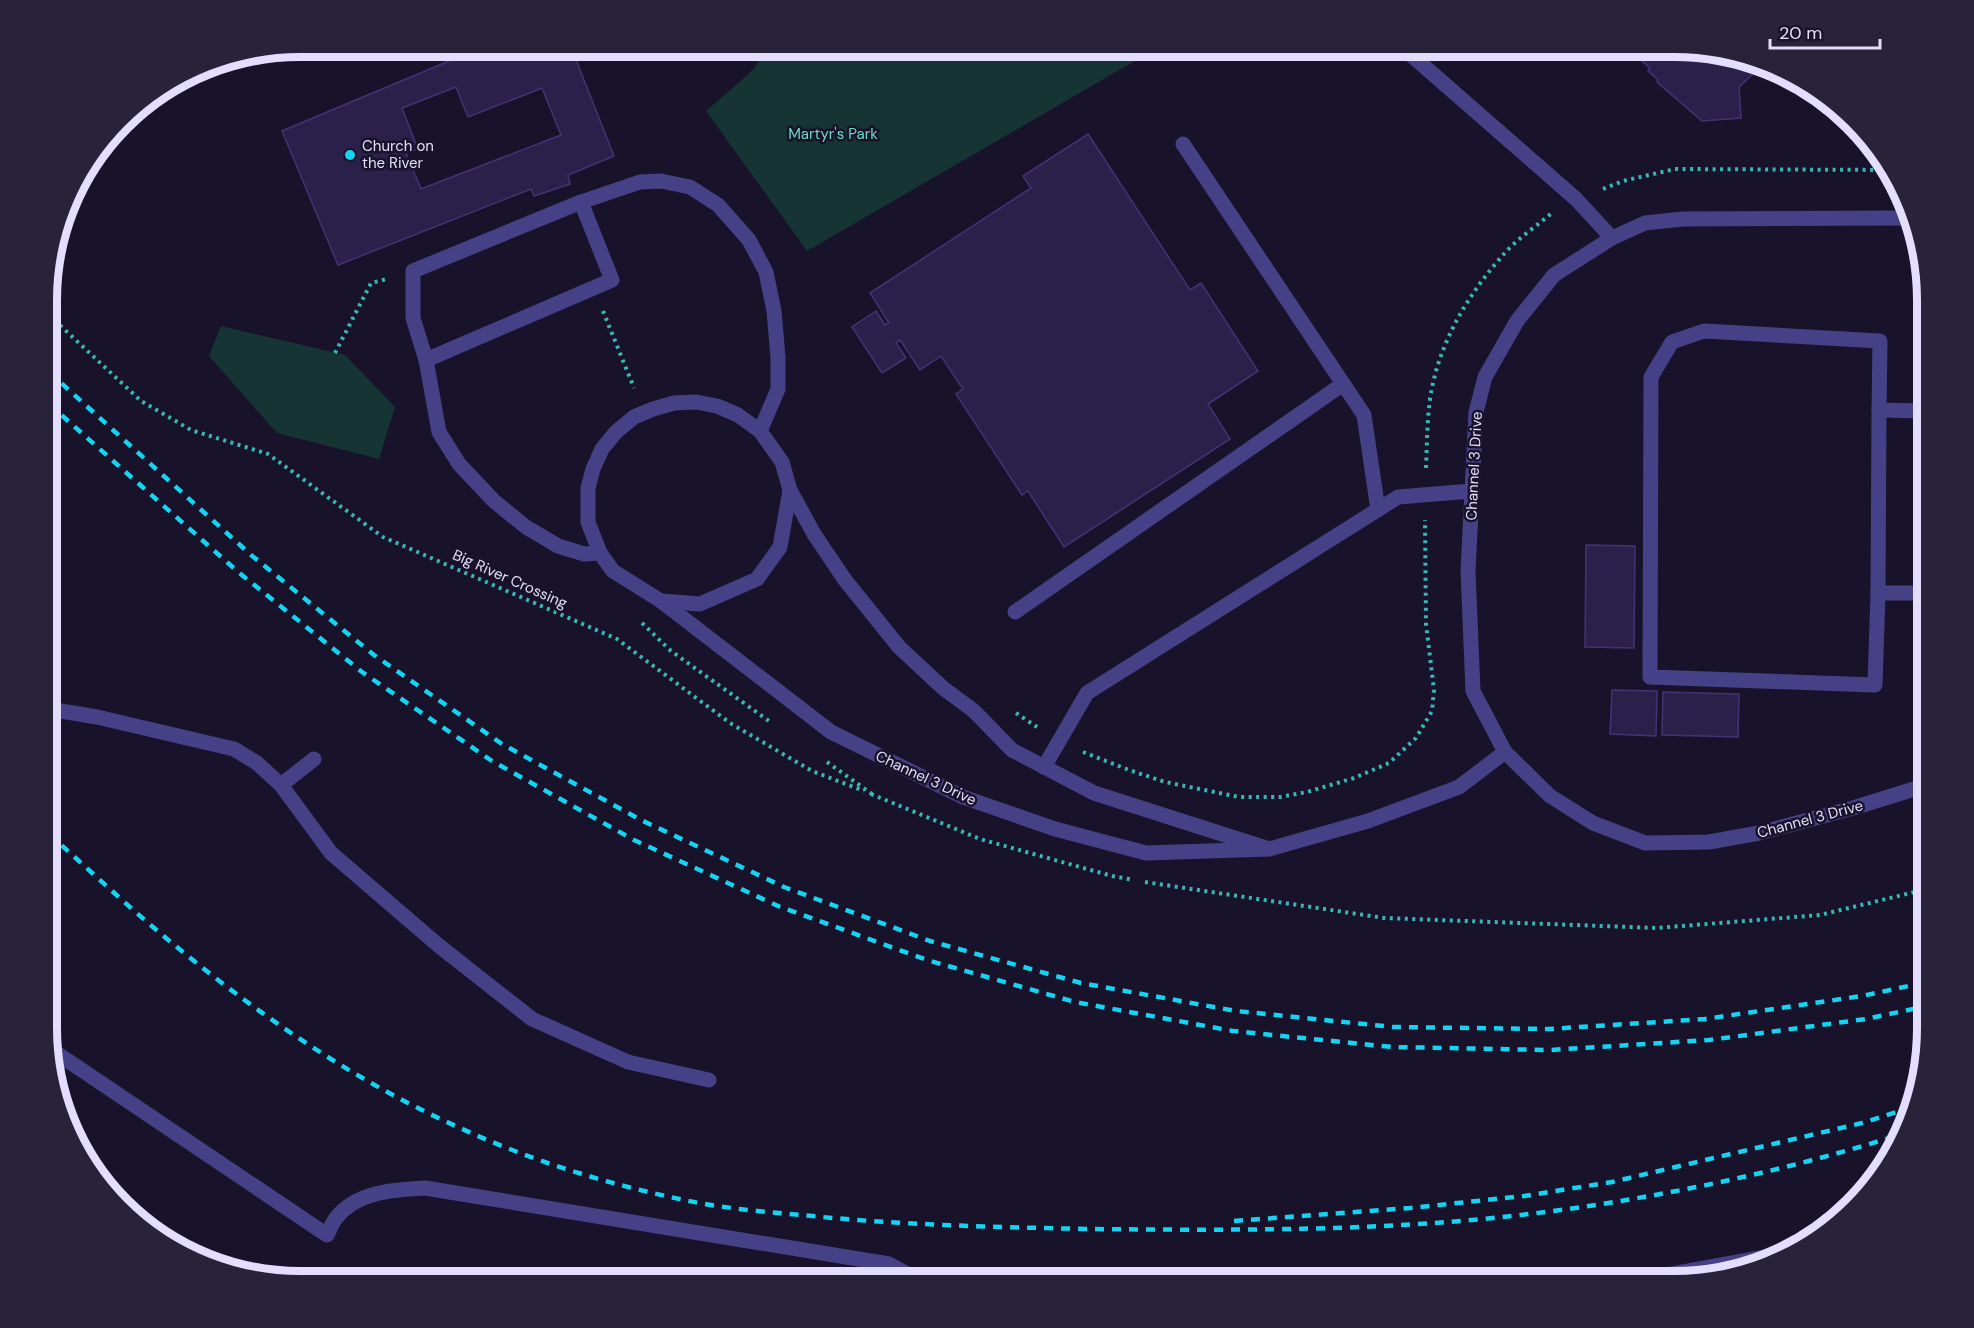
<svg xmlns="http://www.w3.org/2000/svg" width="1974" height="1328" font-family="'DM Sans',sans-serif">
<rect width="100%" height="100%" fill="#18132a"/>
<g fill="#163434">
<path d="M768,47H1159L807,251L706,111L753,70Z"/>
<path d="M221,326L345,355L395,407L379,459L277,433L209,356Z"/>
</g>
<g fill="#2a204a" stroke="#433375" stroke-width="1.5" fill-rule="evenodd">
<path d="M442,47H571L614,156L568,175L570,184L534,196L531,189L338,265L282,131L449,61ZM456,87L468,117L542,88L561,135L421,189L406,153L418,149L402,108Z"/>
<path d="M1642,47H1675L1692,49L1694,52L1696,50L1757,61L1753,65L1754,73L1739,87L1741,118L1702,121L1657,82L1658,80L1648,71L1650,68L1635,55Z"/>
<path d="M1088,134L1190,290L1201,283L1258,371L1208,404L1230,439L1064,547L1028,491L1022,495L956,394L963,389L941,356L920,370L900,340L896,343L906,358L882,373L852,327L876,311L885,325L889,323L870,293L1031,188L1023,176Z"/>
<path d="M1586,545L1635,546L1634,648L1585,647Z"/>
<path d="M1612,690L1657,691L1656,736L1610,734Z"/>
<path d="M1663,692L1739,694L1738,737L1662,735Z"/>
</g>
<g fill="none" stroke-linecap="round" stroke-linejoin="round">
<g stroke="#38b7b4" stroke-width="4" stroke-dasharray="3 4.5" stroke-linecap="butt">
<path d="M1603,189L1623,181L1675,169L1890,170"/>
<path d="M603,311L634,388"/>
<path d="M49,315L141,401L191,430L268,454L383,537L617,639L730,723L812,771L864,791"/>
<path d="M335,353L371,283L387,279"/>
<path d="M1426,468C1427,445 1427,422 1430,399C1438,344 1468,294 1504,254C1518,238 1537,226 1553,212"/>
<path d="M642,623L671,651L769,721"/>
<path d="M1016,713L1037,727"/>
<path d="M1083,752L1129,770L1165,782L1239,797H1280L1307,792L1354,778L1389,763L1416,738L1432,711L1434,690L1426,624L1425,520"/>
<path d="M827,762L872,794"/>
<path d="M871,794L980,839L1112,876L1134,880"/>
<path d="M1145,882L1384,918L1657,928L1820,915L1927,889"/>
</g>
<g stroke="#464186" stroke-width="15">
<path d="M1402,47L1576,199L1612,238"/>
<path d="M1183,144L1364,415L1378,510"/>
<path d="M1907,218L1683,219L1645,223L1612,238L1554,275L1517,321L1485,377L1476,412L1468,571L1473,691L1505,752L1550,796L1593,823L1645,843L1709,842L1759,833L1853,808L1927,785"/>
<path d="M426,360L413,318V271L581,202"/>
<path d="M1927,411L1879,410L1880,341L1704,331L1672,342L1651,377L1650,677L1875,685L1878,593H1927"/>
<path d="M600,553L584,554L558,546L526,527L494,501L459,464L439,432L426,360L612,280L581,202L640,182L661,181L690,187L718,205L749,240L766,272L774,311L778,357V389L760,431"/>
<path d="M1878,593L1879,410"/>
<path d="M661,601L700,604L757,579L780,547L790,490"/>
<path d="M1015,612L1343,384"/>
<path d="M49,709L97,717L234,749L257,763L281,785L331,853L438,945L532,1019L628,1062L709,1080"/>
<path d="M1044,767L1087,693L1398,497L1472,491"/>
<path d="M281,785L314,759"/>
<path d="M1269,849L1094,793L1012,750L974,711L943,688L899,647L845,580L814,534L790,490L782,462L760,431L738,415L717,406L696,402L674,403L653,409L634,417L616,432L602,449L593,469L588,488V522L600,553L613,571L661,601L831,732L963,797L1055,829L1146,853L1269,849L1368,821L1459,787L1505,752"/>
<path d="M49,1048L327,1235C330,1230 332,1223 336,1218C357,1191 394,1190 425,1188L889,1264L920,1281"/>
<path d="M1633,1281L1765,1257L1803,1245"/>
</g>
<g stroke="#15d3f2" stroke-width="4.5" stroke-dasharray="9 8" stroke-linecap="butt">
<path d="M49,372L251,555L374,655L502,744L641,820L784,887L930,941L1081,983L1236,1011L1393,1027L1549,1029L1705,1019L1862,996L1927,982"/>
<path d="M49,404L237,571L362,672L492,761L634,840L778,906L927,960L1075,1002L1233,1031L1392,1047L1550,1050L1709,1040L1866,1019L1927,1006"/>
<path d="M49,834C86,867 122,901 160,933C250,1009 350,1079 458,1127C529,1160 607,1184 684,1200C722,1208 763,1212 802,1215C897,1225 993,1227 1089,1229C1204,1230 1320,1231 1435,1223C1590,1212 1754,1181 1902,1134"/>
<path d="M1234,1221L1410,1208L1524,1196L1612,1182L1862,1123L1915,1106"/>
</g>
</g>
<circle fill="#15d3f2" stroke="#18132a" stroke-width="2" cx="350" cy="155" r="6"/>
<g text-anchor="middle" stroke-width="5" stroke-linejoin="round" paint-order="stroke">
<g font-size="15" fill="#6cdbc3" stroke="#18132a">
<text x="833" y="139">Martyr's Park</text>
</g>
<g font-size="15" fill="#e3defd" stroke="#18132a" text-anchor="start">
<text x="362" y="151">Church on<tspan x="362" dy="17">the River</tspan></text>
</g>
<g font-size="15" fill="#e3defd" stroke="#18132a">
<text transform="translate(1474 466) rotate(-87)" y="5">Channel 3 Drive</text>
<text transform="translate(510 579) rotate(24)" y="5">Big River Crossing</text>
<text transform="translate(926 778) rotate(25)" y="5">Channel 3 Drive</text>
<text transform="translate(1810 819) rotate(-15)" y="5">Channel 3 Drive</text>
</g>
</g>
<path d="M0 0H1974V1328H0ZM300 57H1674A243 243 0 0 1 1917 300V1028A243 243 0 0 1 1674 1271H300A243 243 0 0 1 57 1028V300A243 243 0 0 1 300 57Z" fill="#28233b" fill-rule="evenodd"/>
<path fill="none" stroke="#e3defd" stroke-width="8" d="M300 57H1674A243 243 0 0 1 1917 300V1028A243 243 0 0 1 1674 1271H300A243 243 0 0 1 57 1028V300A243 243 0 0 1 300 57Z"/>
<path d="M1770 39v9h110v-9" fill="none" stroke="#e3defd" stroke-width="3"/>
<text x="1779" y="39" font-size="18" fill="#e3defd" stroke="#18132a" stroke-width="4.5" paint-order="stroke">20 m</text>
</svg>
